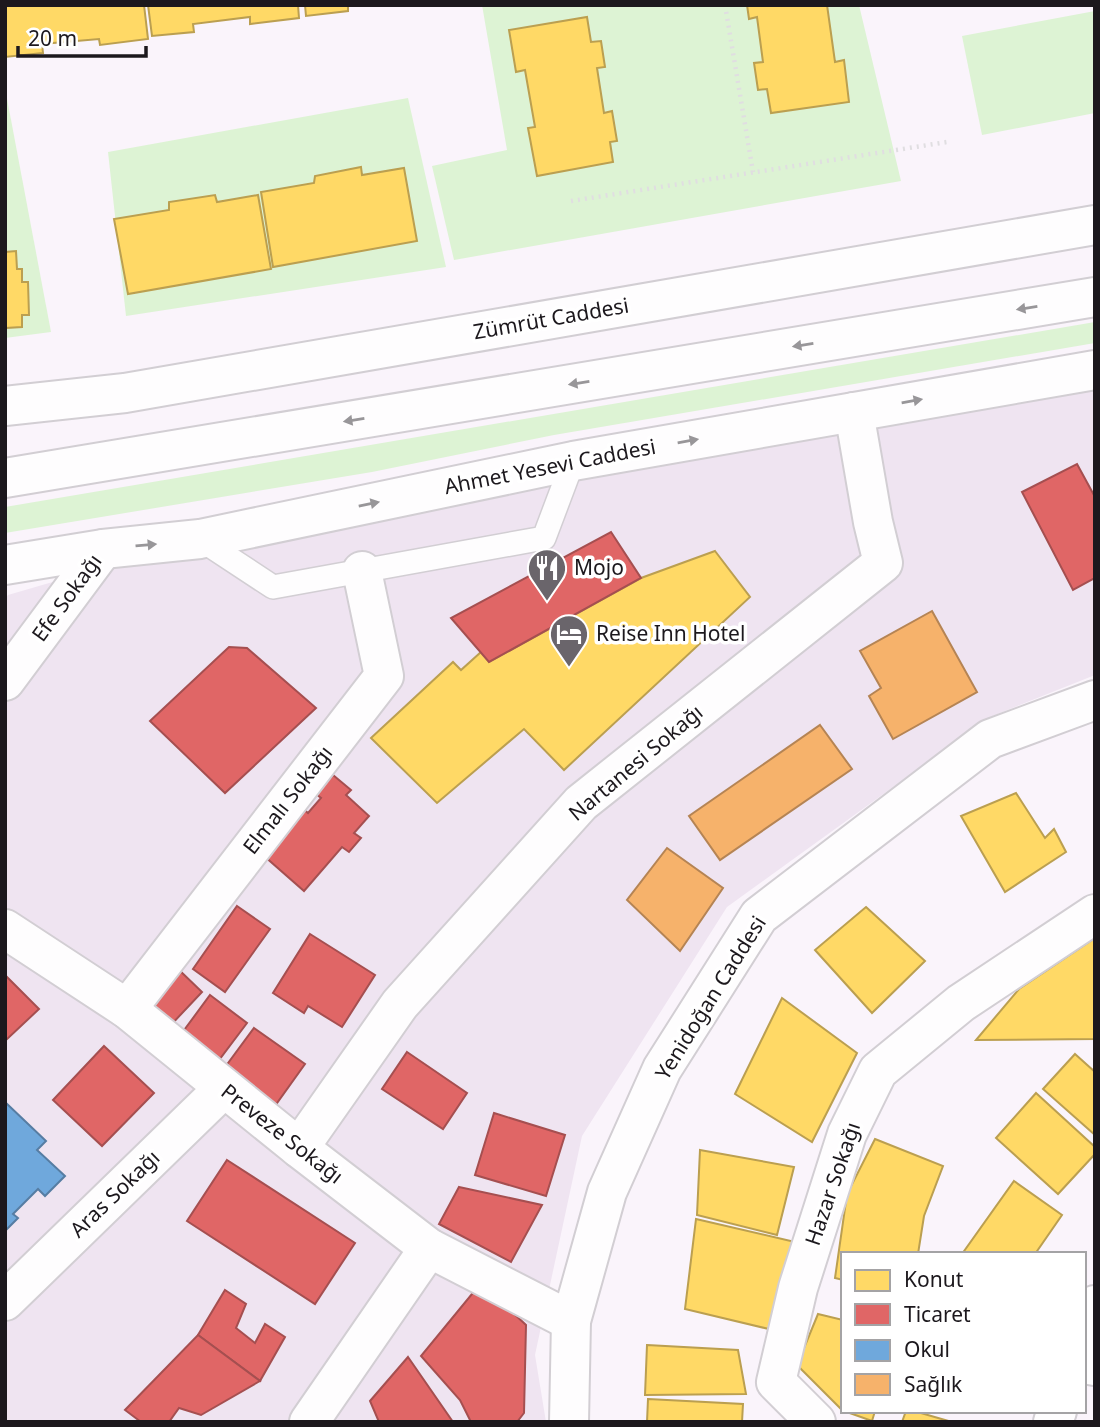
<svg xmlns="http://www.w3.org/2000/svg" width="1100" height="1427" font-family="'Noto Sans',sans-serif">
<rect width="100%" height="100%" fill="#faf4fb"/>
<path fill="#efe4f1" d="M1095,381V675L990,717L727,907L582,1136L535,1355L546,1422H5V599L8,595L200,539Z"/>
<g fill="#ddf3d4">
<path d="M482,5H859L901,181L454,260L432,166L507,150Z"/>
<path d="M1095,11V113L982,135L962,36Z"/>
<path d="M5,88L51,332L5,338Z"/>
<path d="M408,98L446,267L126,316L108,152Z"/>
<path d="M1095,322V343L554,435L372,472L5,533V507Z"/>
</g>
<g fill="#ffd966" stroke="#bb9f50" stroke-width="2">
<path d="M5,5H144L148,39L100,45L99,39L42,44L43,53L5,57Z"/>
<path d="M148,5H298L299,18L250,24V17L193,24L194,32L152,36Z"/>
<path d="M305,5H348V11L306,16Z"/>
<path d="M747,5H828H827L835,62L844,60L849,102L771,113L767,89L758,90L754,63L763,62L757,17L749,19Z"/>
<path d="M587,17L591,42L601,41L605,67L597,68L604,113L612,111L617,141L610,142L613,162L537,176L528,128L535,127L525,70L516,72L509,30Z"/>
<path d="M361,167L362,175L404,168L417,241L273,267L261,192L314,183L315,176Z"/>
<path d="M215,195L217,202L258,195L271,269L128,294L114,219L169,210V202Z"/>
<path d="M16,251L17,269H22V282H28L29,315H22V327L6,328L5,334V252Z"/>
<path d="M715,551L750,597L564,770L524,729L437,803L371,738L453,662L461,670L481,652L489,662L641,578Z"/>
<path d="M1016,793L1045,838L1054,829L1066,852L1005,892L961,816Z"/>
<path d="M866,907L925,961L872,1013L815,950Z"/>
<path d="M1095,938V1039L976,1040L1019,989Z"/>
<path d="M782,998L857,1053L812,1142L735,1094Z"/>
<path d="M1075,1054L1095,1072V1135L1043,1089Z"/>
<path d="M1036,1093L1095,1147V1154L1058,1194L996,1138Z"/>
<path d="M875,1139L943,1166L924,1216L918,1254H843V1280L835,1278L847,1194Z"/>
<path d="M700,1150L794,1167L777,1235L697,1215Z"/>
<path d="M1014,1181L1062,1215L1035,1254H962Z"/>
<path d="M696,1219L795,1242L773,1330L685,1309Z"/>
<path d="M818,1314L843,1320V1411L797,1365Z"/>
<path d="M647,1345L738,1350L746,1394L645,1395Z"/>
<path d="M648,1399L743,1404L742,1422H647Z"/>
<path d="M844,1411H875L872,1421Z"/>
<path d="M906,1411H914L952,1422H902Z"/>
</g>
<g fill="#e06666" stroke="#a54f50" stroke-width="2">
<path d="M1077,464L1095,497V578L1073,590L1022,492Z"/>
<path d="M611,532L641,578L489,662L451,618Z"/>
<path d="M229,647L247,648L316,708L225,793L150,721Z"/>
<path d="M333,775L351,790L346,795L369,816L354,833L361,838L349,852L342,847L304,891L255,848L295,802L308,813L321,798L316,794Z"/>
<path d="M237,906L270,929L225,992L193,969Z"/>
<path d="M310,934L375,975L342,1027L308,1006L304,1013L273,993Z"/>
<path d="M175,966L202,992L169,1027L142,1001Z"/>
<path d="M5,975L39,1009L5,1041Z"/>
<path d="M210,995L247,1023L216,1064L179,1037Z"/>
<path d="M254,1028L305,1064L272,1110L220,1074Z"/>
<path d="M104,1046L154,1093L102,1146L53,1100Z"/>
<path d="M407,1052L467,1093L443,1129L382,1089Z"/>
<path d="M494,1113L565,1135L546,1196L475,1175Z"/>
<path d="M227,1160L355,1243L315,1304L187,1221Z"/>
<path d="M459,1187L542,1205L511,1262L439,1224Z"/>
<path d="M481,1283L526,1325L524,1413L517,1422H471L460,1400L421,1356Z"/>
<path d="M225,1290L246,1304L236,1328L255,1343L265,1324L285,1337L260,1381L198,1335Z"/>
<path d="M198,1335L260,1381L201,1415L179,1408L169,1422H141L125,1410Z"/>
<path d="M408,1357L453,1422H379L370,1401Z"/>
</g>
<path fill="#6fa8dc" stroke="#567da3" stroke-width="2" d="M5,1102L46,1141L37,1150L65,1176L45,1196L38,1189L13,1214L18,1218L5,1231Z"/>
<g fill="#f6b26b" stroke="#b58454" stroke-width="2">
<path d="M932,611L977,692L893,739L869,696L881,688L860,651Z"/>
<path d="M820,725L852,769L720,860L689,816Z"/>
<path d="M667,848L723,888L680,951L627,900Z"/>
</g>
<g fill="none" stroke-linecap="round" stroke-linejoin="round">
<g stroke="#d2ced3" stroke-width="26">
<path id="service" d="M200,539L273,587L544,538L573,461"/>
</g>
<g stroke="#d2ced3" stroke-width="42">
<g id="minor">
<path d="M5,406L125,393L1095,225"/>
<path d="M5,681L103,549"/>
<path d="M5,929L127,1009L299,1148L429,1248L571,1321"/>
<path d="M127,1009L384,676L362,571"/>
<path d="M299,1148L400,1004L581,803L883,563L873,522L854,412"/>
<path d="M5,1301L224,1088"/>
<path d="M1084,1336L1095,1305"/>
<path d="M1084,1364L1095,1366"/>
<path d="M309,1422L429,1248"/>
<path d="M569,1422L571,1321L607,1192L662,1069L759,916L990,739L1095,700"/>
<path d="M816,1422L776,1382L798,1288L847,1134L878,1071L961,1003L1095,914"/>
<path d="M1053,1422L1057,1411"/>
</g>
</g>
<g stroke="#d2ced3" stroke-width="42">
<g id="primary">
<path d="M5,478L1095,297"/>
<path d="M5,565L103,549L200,539L573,461L1095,370"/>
</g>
</g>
<g stroke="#e0dee1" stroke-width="4.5" stroke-dasharray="2 5" stroke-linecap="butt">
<path d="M725,5L753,172"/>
<path d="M571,201L947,142"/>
</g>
<use href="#service" stroke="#fefdfe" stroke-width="23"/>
<use href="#minor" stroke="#fefdfe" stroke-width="38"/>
<use href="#primary" stroke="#fefdfe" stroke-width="38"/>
</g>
<defs><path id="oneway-solid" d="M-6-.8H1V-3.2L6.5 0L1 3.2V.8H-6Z" transform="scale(1.75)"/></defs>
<g fill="#989699">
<use href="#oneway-solid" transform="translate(1027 308) rotate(171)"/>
<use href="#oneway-solid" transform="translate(803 345) rotate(171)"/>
<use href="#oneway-solid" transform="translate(579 383) rotate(171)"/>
<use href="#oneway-solid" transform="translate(912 401) rotate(-10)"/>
<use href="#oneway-solid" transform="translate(354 420) rotate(171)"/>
<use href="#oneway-solid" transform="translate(688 441) rotate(-10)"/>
<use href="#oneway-solid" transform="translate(369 504) rotate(-12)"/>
<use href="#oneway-solid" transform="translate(146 545) rotate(-5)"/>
</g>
<defs>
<g id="restaurant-pin" transform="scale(2.0125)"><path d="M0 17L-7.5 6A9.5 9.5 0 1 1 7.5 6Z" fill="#6a656b" stroke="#fff"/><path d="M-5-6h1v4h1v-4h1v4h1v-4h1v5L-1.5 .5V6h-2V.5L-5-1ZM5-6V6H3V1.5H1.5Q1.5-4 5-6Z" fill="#fff"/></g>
<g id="hotel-pin" transform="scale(2.0125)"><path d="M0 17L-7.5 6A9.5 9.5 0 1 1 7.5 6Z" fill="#6a656b" stroke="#fff"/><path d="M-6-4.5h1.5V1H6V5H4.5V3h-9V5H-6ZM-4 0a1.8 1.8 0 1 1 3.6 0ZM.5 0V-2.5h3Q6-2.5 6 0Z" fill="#fff"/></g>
</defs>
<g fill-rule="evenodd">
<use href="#restaurant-pin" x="547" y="568"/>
<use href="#hotel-pin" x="569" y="634"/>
</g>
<g text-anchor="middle" stroke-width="7" stroke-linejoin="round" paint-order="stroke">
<g font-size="21" fill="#1c181d" stroke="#fff">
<text transform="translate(551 319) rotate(-10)" y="7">Zümrüt Caddesi</text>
<text transform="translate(550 467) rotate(-11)" y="7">Ahmet Yesevi Caddesi</text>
<text transform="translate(67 598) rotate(-54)" y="7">Efe Sokağı</text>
<text transform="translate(636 763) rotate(-40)" y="7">Nartanesi Sokağı</text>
<text transform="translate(288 800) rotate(-52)" y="7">Elmalı Sokağı</text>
<text transform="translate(711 998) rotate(-58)" y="7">Yenidoğan Caddesi</text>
<text transform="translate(282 1134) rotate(38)" y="7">Preveze Sokağı</text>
<text transform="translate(833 1184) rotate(-71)" y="7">Hazar Sokağı</text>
<text transform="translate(115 1194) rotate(-44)" y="7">Aras Sokağı</text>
</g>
<g font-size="21" fill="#1c181d" stroke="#fff" text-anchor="start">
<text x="574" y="575">Mojo</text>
<text x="596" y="641">Reise Inn Hotel</text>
</g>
</g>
<rect width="1100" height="1427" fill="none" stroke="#1c181d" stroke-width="14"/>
<rect x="841" y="1252" width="245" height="161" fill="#ffffff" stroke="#a4a3a5" stroke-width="2"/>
<rect x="855" y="1270" width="35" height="21" fill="#ffd966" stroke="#a4a3a5" stroke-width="2"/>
<text x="904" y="1287" font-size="21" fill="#1c181d">Konut</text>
<rect x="855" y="1304" width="35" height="21" fill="#e06666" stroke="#a4a3a5" stroke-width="2"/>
<text x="904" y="1322" font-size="21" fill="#1c181d">Ticaret</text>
<rect x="855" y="1340" width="35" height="21" fill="#6fa8dc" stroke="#a4a3a5" stroke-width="2"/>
<text x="904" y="1357" font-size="21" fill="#1c181d">Okul</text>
<rect x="855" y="1374" width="35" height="21" fill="#f6b26b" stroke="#a4a3a5" stroke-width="2"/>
<text x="904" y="1392" font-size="21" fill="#1c181d">Sağlık</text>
<path d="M18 46v10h128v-10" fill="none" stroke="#1c181d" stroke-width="3.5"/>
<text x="28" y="46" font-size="21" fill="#1c181d" stroke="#ffffff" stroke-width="5" paint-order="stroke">20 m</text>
</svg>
